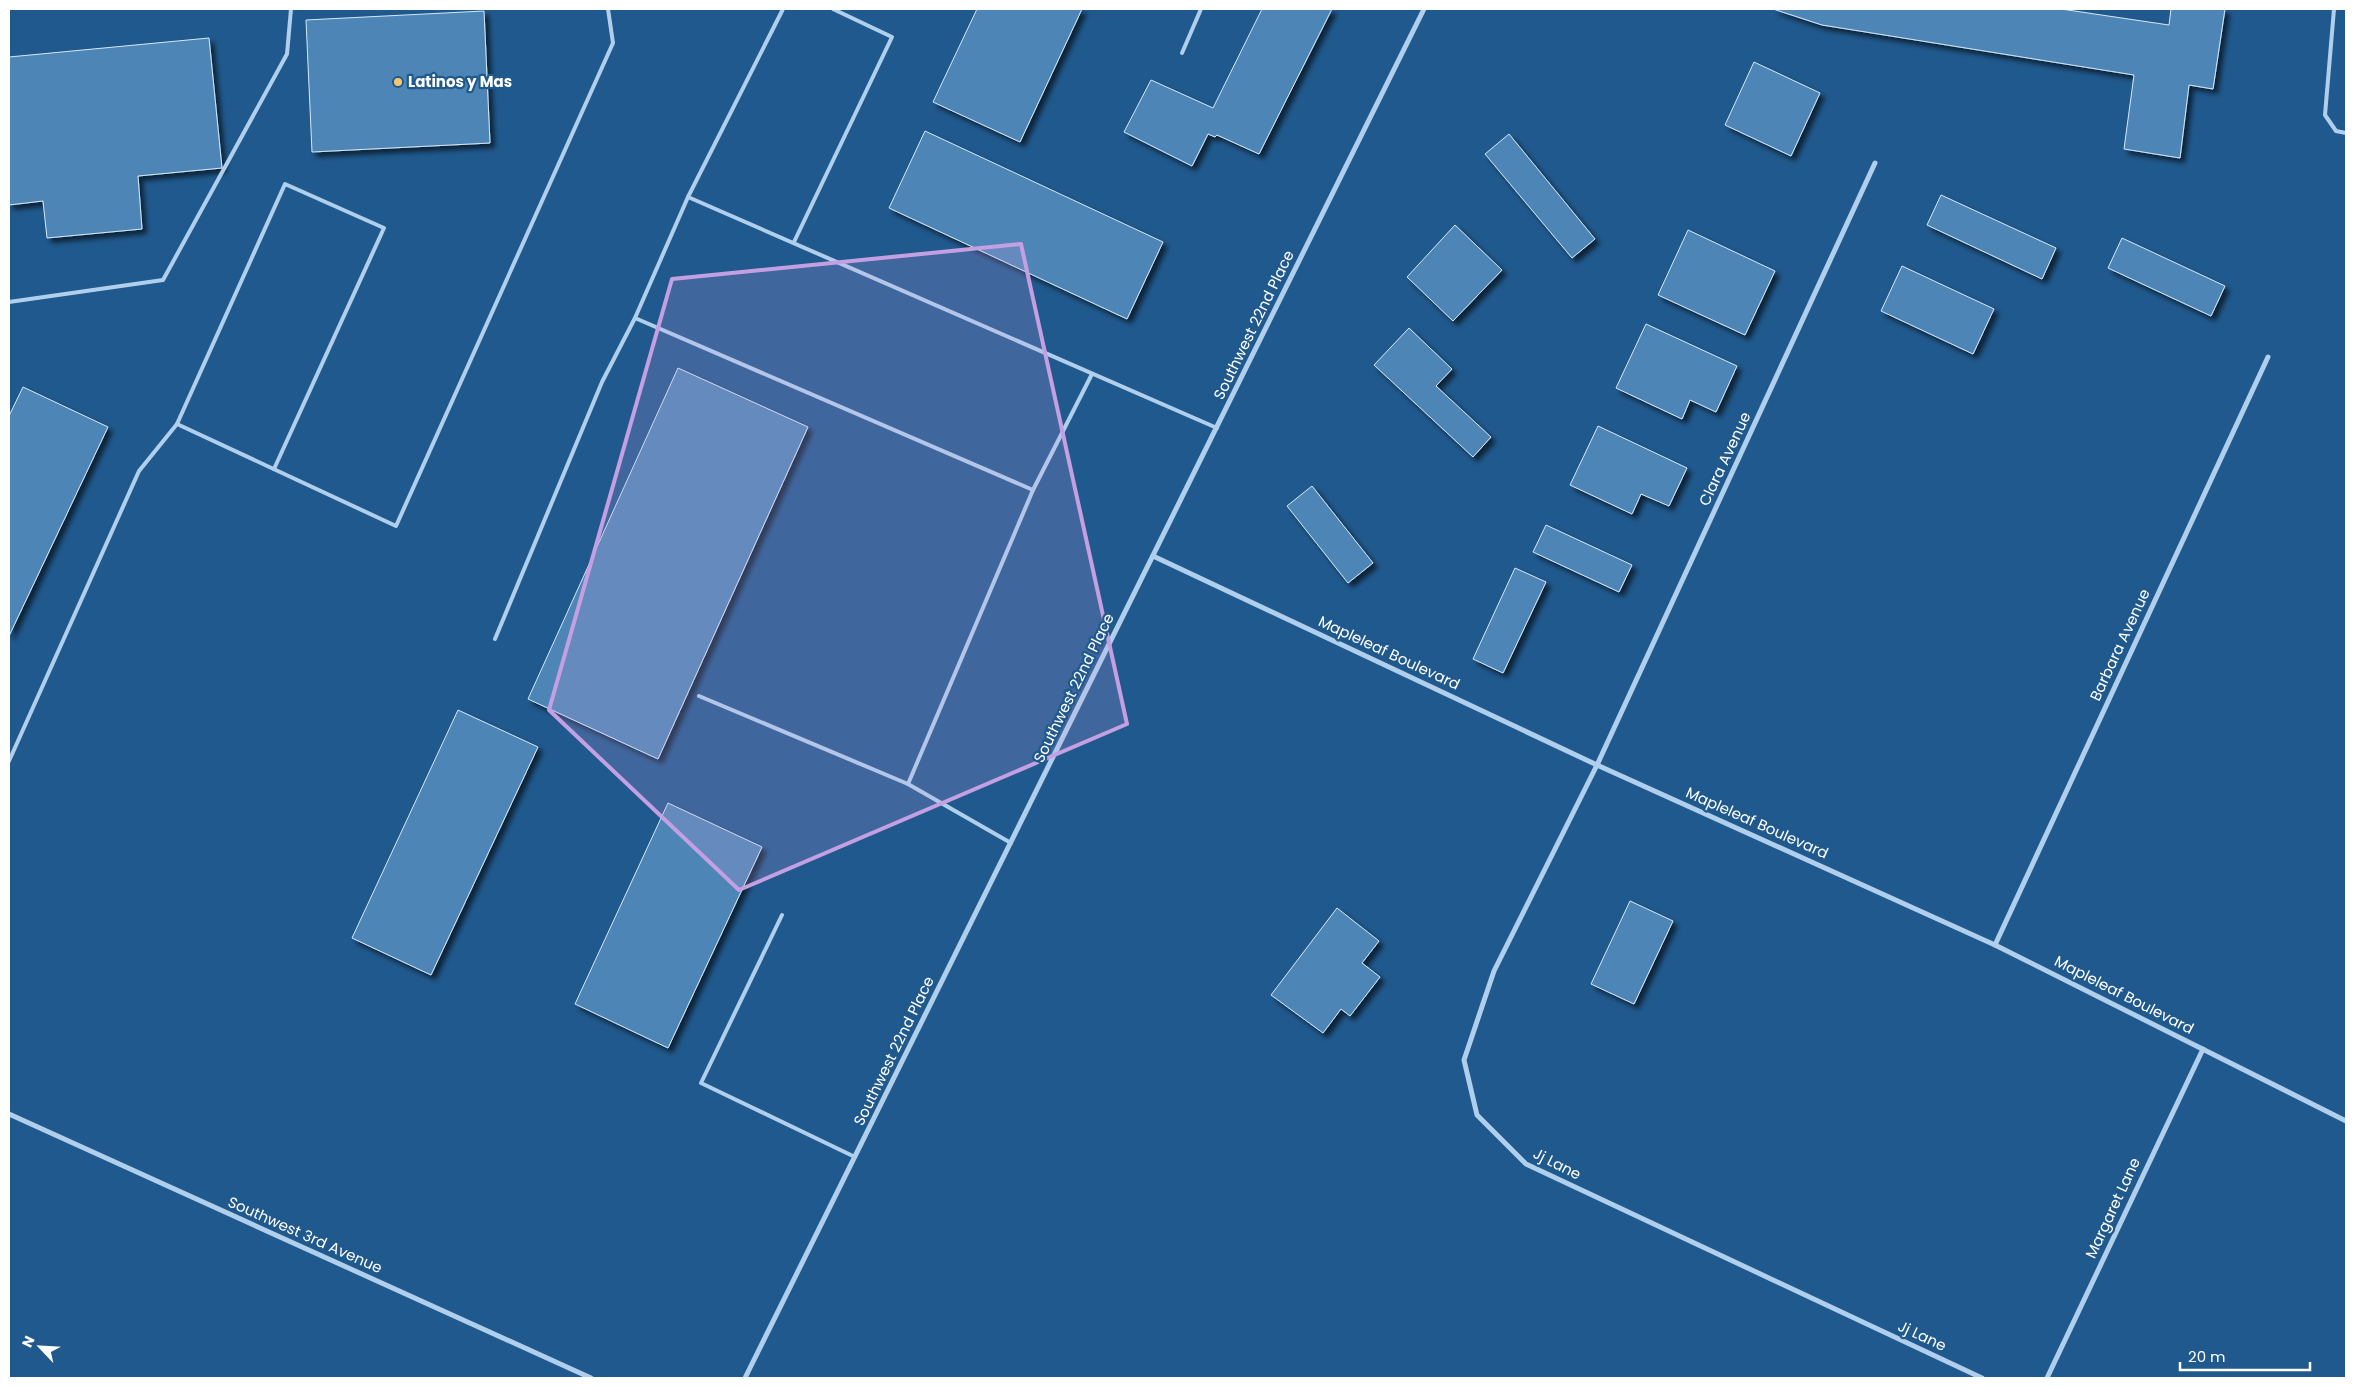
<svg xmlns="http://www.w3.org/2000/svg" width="2355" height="1387" font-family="Poppins,sans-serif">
<defs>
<filter id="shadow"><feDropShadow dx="4.5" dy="4.5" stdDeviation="2.5" flood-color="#0009"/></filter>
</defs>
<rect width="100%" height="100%" fill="#20598d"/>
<g fill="#4d85b6" stroke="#d4e8f9" filter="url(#shadow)">
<path d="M977,9H1082L1020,142L933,102Z"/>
<path d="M1262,9H1332L1259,154L1217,135L1215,137L1208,134L1192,166L1124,132L1151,80L1213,108Z"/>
<path d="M1773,9H2061L2169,25L2171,9H2225L2213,89L2189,85L2180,158L2124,149L2134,75L1822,25Z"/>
<path d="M484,11L490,143L312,152L306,20Z"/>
<path d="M209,38L222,168L138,176L142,229L47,238L43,201L9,205V57Z"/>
<path d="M1754,62L1820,93L1791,156L1725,125Z"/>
<path d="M925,131L1163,242L1127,319L889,208Z"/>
<path d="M1509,134L1595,239L1572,258L1485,154Z"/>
<path d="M1941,195L2056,248L2042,279L1927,225Z"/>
<path d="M1455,225L1502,270L1453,321L1407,277Z"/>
<path d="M1688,230L1775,271L1745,335L1658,295Z"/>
<path d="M2122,238L2225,286L2211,316L2108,268Z"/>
<path d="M1902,266L1994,309L1973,354L1881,311Z"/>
<path d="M1646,324L1737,366L1716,412L1690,400L1682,419L1616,388Z"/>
<path d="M1409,328L1452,369L1436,386L1491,437L1473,457L1374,365Z"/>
<path d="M678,368L808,427L658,759L528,699Z"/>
<path d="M23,387L108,427L9,636V416Z"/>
<path d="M1598,426L1687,468L1669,506L1641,494L1632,514L1570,485Z"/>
<path d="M1312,486L1373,563L1348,583L1287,506Z"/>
<path d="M1546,525L1632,565L1619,592L1533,552Z"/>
<path d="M1515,568L1546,582L1503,673L1473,659Z"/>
<path d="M458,710L538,747L431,975L352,938Z"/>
<path d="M668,803L762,847L668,1048L575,1004Z"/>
<path d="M1630,901L1673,921L1634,1004L1591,984Z"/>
<path d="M1337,908L1379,941L1362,963L1380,977L1350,1016L1341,1009L1323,1033L1271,995Z"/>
</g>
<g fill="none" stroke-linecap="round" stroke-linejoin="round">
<g stroke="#afcfec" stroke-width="4">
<path d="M783,9L688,197L1217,428"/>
<path d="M2334,9L2325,115L2336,131L2346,133"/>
<path d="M1182,53L1201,9"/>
<path d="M688,197L635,318L1033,490L1092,374"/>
<path d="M794,242L892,37L833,9"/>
<path d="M9,302L163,280L287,54L291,9"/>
<path d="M177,424L285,184L384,228L274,469"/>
<path d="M495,639L602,382L635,318"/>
<path d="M699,696L908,784"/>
<path d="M9,761L139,471L177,424L396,526L613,43L608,9"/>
<path d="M1011,843L908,784L1033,490"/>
<path d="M782,915L701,1083L855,1157"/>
</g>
<g stroke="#afcfec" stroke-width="5">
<path d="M1875,163L1597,765L1494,971L1464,1060L1477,1115L1526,1164L1982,1378"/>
<path d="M1153,556L1597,765L1995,945L2346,1121"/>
<path d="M1995,945L2268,357"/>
<path d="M9,1114L591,1378"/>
<path d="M745,1378L1424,9"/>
<path d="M2047,1378L2203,1049"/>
</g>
</g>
<path fill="#c4a0e2" fill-opacity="0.2" stroke="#c4a0e2" stroke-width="4" stroke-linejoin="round" d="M1021,244L1127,724L739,890L549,710L672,279Z"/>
<circle fill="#f9c670" stroke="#20598d" stroke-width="2" cx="398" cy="82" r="5"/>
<g text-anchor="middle" stroke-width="4.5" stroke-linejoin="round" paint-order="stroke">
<g font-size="15" font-weight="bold" fill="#fff" stroke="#20598d" text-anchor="start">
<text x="408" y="87">Latinos y Mas</text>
</g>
<g font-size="15" fill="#fff" stroke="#20598d">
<text transform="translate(1254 325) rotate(-64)" y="5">Southwest 22nd Place</text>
<text transform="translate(1725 459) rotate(-65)" y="5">Clara Avenue</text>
<text transform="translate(2120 645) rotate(-65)" y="5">Barbara Avenue</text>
<text transform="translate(1389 653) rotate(25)" y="5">Mapleleaf Boulevard</text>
<text transform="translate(1074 688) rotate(-64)" y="5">Southwest 22nd Place</text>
<text transform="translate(1757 823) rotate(24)" y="5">Mapleleaf Boulevard</text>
<text transform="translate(2124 995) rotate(27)" y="5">Mapleleaf Boulevard</text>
<text transform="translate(894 1051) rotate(-64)" y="5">Southwest 22nd Place</text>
<text transform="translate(1557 1164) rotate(27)" y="5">Jj Lane</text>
<text transform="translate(2113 1208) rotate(-65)" y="5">Margaret Lane</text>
<text transform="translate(305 1235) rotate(24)" y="5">Southwest 3rd Avenue</text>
<text transform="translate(1922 1336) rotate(25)" y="5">Jj Lane</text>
</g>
</g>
<rect width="2355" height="1387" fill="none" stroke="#ffffff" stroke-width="20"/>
<g transform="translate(40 1347) rotate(295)" stroke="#20598d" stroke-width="4" paint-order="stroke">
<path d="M0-4L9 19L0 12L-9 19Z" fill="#ffffff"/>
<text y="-8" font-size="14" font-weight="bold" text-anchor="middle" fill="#ffffff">N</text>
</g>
<path d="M2180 1362v8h130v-8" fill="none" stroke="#ffffff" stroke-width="2.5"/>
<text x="2188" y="1362" font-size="15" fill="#ffffff" stroke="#20598d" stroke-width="4" paint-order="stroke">20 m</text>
</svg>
